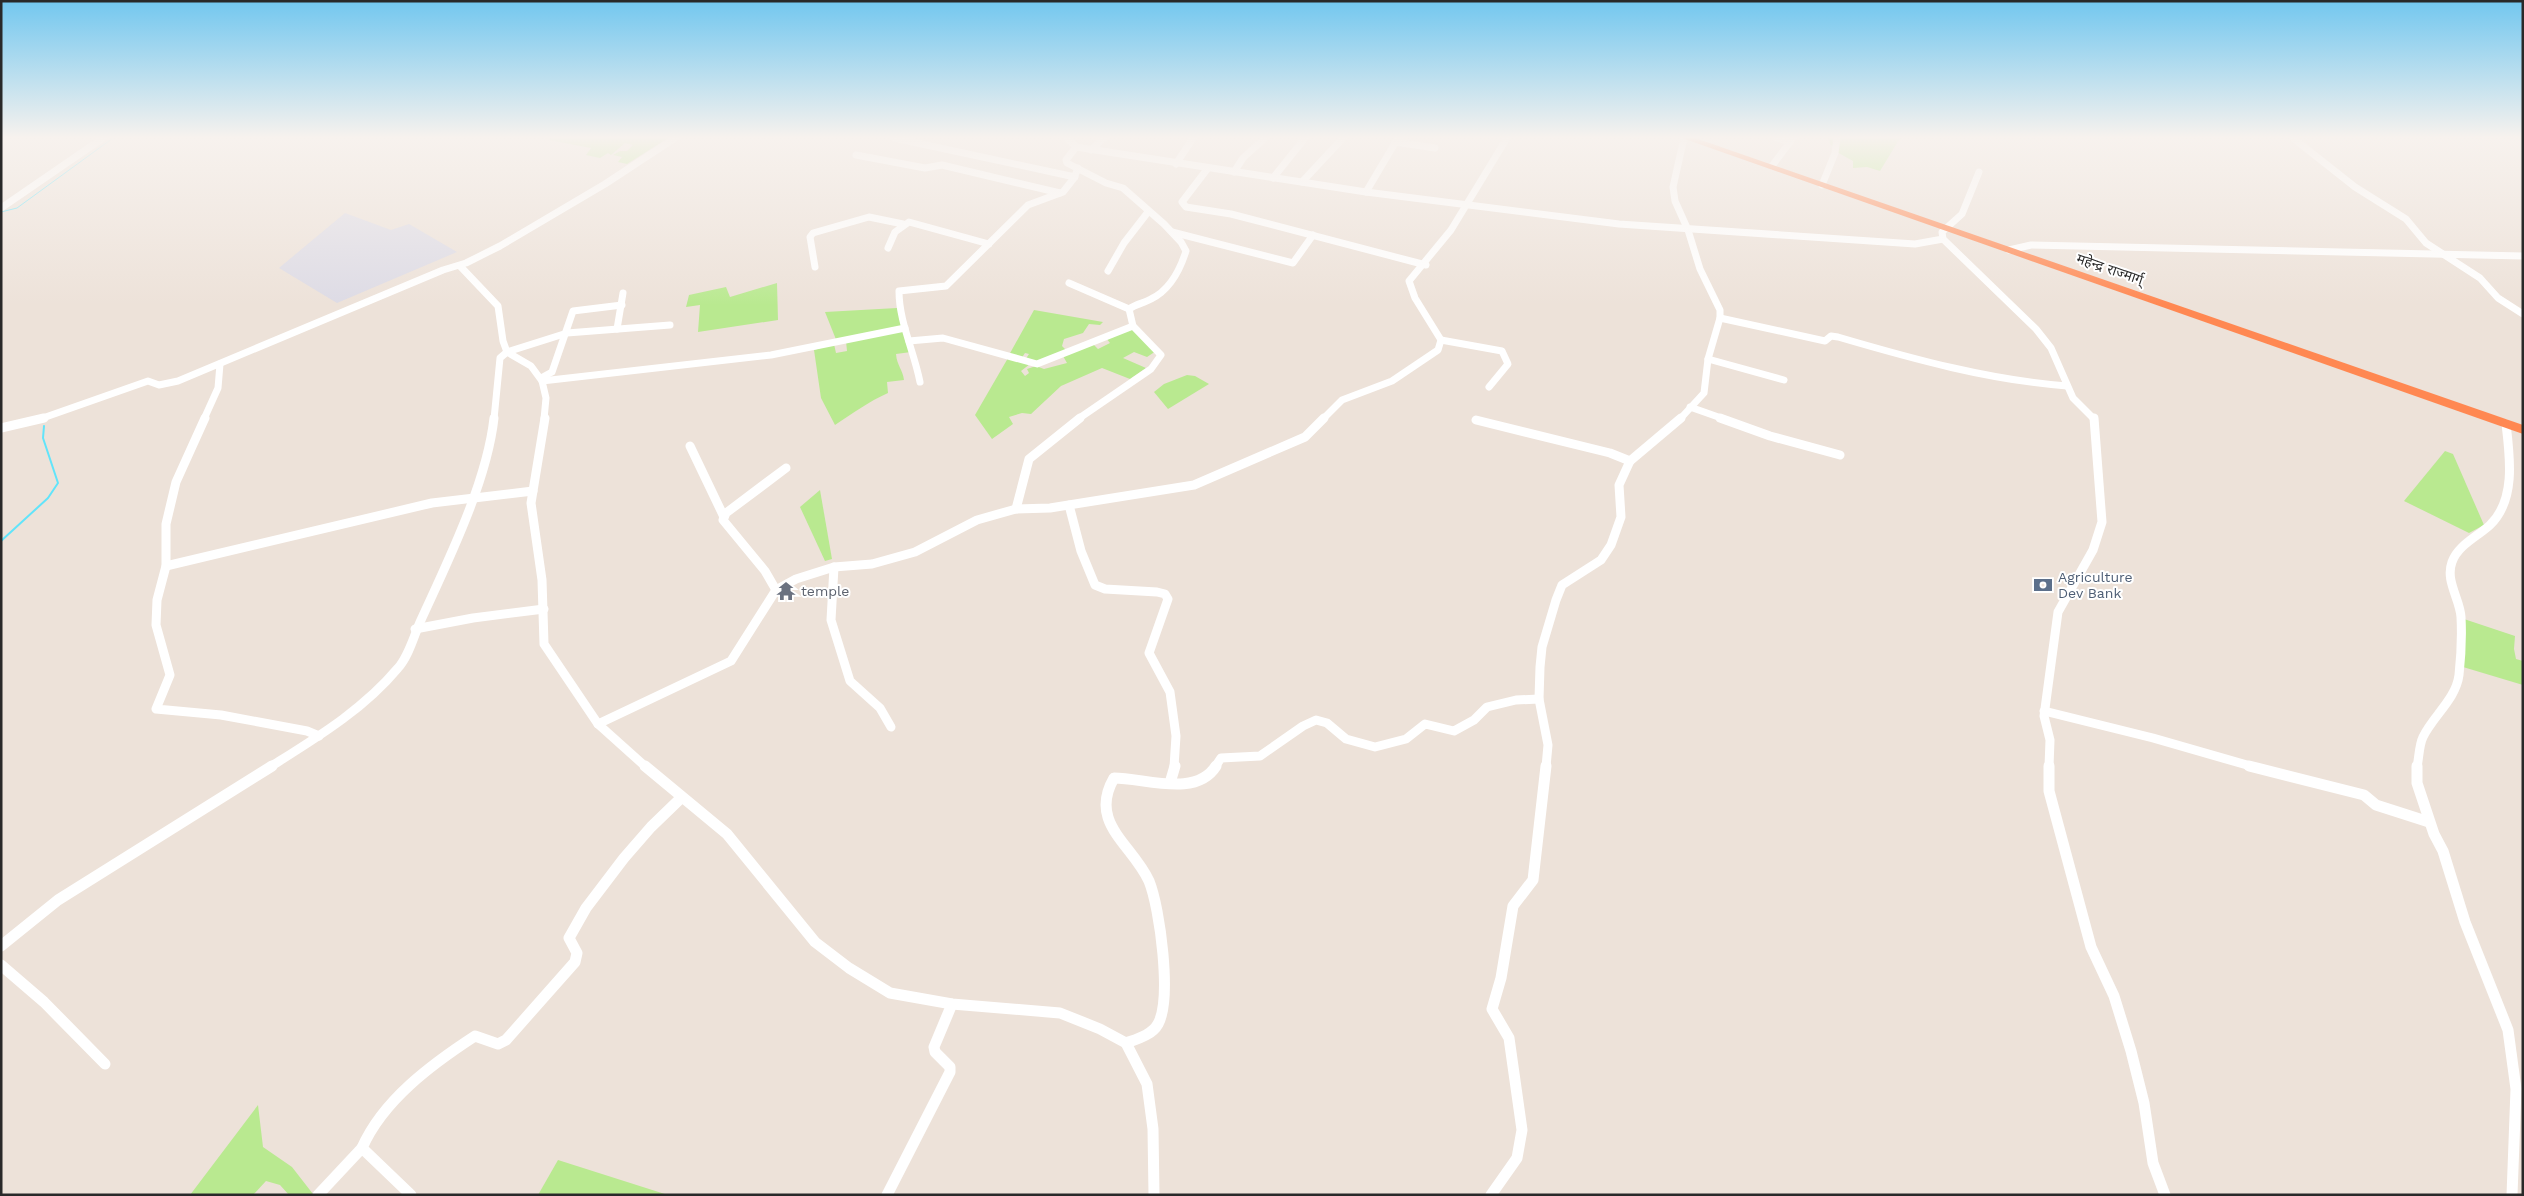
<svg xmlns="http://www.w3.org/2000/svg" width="2524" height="1196" font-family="'Work Sans','Noto Sans Devanagari',sans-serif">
<rect width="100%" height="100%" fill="#ede2d9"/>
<path fill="#dddbe5" d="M345,213L391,230L409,224L457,252L337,303L279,268Z"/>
<g fill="#b9e990">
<path d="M552,138H668L627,164L618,162L622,157L613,155L620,151H627L633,145L625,143L611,155L608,153L600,158L586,155L591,148L549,140Z"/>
<path d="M1828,138H1900L1880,171L1867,167L1853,168V161L1835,151L1836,148L1830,144Z"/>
<path d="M777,283L778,320L698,332L700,305L686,307L689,295L726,287L730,297Z"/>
<path d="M897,308L904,328L837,342L825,312Z"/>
<path d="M1034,310L1103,322L1100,325L1089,324L1083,333L1064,339L1062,346L1068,352L1035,362L1025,360L1029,354L1025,353L1021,359L1009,355Z"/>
<path d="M904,329L911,352L896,354C897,366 903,370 904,380L887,382L888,393C868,402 853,413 835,425L821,398L814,350L834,344L836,353L847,351L846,341Z"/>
<path d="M1134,329L1156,351L1147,357L1134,352L1123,358L1146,368L1130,379L1102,368L1061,386L1031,414L1022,413L1009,417L1013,424L992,439L975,415L1008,358L1030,364L1021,371L1025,376L1029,373L1027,369L1036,366L1044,369L1067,363L1063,356L1093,344L1098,349L1110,343L1106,338Z"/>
<path d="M1187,375L1195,376L1209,384L1168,409L1154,392L1164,384Z"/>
<path d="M2445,451L2453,454L2484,525L2469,533L2404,501Z"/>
<path d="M820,490L832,559L825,561L800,507Z"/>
<path d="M2464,619L2515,636L2514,649L2516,659L2523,661V685L2463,667Z"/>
<path d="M258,1105L263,1147L292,1167L313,1194L289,1195L280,1185L266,1181L253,1195H190Z"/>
<path d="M558,1160L668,1195H538Z"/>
</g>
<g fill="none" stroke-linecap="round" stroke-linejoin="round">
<path stroke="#62e4fa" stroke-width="1" d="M1,212L17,208L113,138"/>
<path stroke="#62e4fa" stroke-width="2" d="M1,541L48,498L58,483L43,438L44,426"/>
<g stroke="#fff" stroke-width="7">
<path d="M894,138L1075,177"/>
<path d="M1067,138L1076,147L1066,160L1067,163L1106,183L1123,188L1164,224L1181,242L1186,251C1180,270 1170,290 1151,299C1144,303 1136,304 1129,309L1133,326L1161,355L1151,369L1078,419"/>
<path d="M1777,138L1790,142"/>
<path d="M2293,138L2355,187L2406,219L2426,243L2480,278L2498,298L2523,314"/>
<path d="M1395,142L1435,148"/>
<path d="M1076,147L1366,192L1619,224L1915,244L1943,239"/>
<path d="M1091,150L1104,138"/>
<path d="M856,155L925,168L942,165L1060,193"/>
<path d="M1176,164L1193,138"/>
<path d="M1772,166L1793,138"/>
<path d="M1208,168L1182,202L1186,207L1231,214L1426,265"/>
<path d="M1234,172L1243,158L1265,138"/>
<path d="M1979,172L1962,214L1942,232L1943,239L2036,329L2051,348L2073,398L2094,419"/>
<path d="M1273,178L1305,138"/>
<path d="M1302,182L1343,138"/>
<path d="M1822,185L1835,153L1837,138"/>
<path d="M1366,192L1398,138"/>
<path d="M1,208L103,138"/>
<path d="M1172,232L1293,263L1313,235"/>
<path d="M888,248L895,232L909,222L989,244"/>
<path d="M2009,250L2031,245L2523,256"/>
<path d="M460,266L498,306L503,341L507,352L531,366L542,381L546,398L544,419"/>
<path d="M815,267L810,237L813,233L869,217L903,224"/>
<path d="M1108,271L1124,243L1148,212"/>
<path d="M1069,283L1129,309"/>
<path d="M1720,318L1825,341L1831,336L1838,337C1913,359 1989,380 2067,386"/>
<path d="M617,329L623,293"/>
<path d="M1441,340L1502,351L1508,364L1489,387"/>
<path d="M909,341L943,338L1037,364L1133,326"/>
<path d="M1708,359L1784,380"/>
<path d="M541,378L552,372L573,311L622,305"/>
<path d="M542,381L771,355L905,328"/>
<path d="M920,382C914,351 899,322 899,291L946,286L1028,205L1063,192L1074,178L1078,168"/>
<path d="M1690,407L1724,419"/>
<path d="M40,419L148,381L159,385L178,381L443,270L466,263L500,246L605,184L675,138"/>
<path d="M204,419L218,388L220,364"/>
<path d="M494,419L500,358L507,352L567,333L670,325"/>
<path d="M1323,419L1342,400L1392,381L1438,350L1441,340L1415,298L1409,281L1451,230L1507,138"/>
<path d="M1680,419L1704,393L1708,359L1720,318V310L1700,269L1688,230L1675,201L1673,187L1684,138"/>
</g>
<g stroke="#fff" stroke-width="9">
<path d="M205,418L176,482L166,524V566L157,600L156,625L170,675L156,709L221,715L307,731L319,736"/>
<path d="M545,418L531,503L542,580L544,644L598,724L646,767"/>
<path d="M1720,418L1770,436L1840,455"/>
<path d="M1476,420L1610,453L1630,461"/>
<path d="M1,428L44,418"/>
<path d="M690,446L724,517"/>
<path d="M1069,505L1081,551L1095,585L1105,589L1157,592L1165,594L1168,599L1149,653L1170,692L1176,736L1174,767"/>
<path d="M1016,509L1029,459L1080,418"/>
<path d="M166,566L432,503L533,491"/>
<path d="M834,567L831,620L850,681L880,708L891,727"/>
<path d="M776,590L765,571L723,520L726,513L786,468"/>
<path d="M415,629L473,618L544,609"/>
<path d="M2044,711L2153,738L2254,767"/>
<path d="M598,724L731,661L776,590L796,579L834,567L872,564L915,552L977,520L1016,509L1050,508L1194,485L1305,437L1324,418"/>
<path d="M270,767C316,738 363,710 398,668C409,656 414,635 421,620C448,561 487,482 494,418"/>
<path d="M1215,767L1221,758L1260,756L1303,726L1316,720L1327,723L1346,739L1375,747L1406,739L1425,724L1454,731L1474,720L1487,707L1516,700L1539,699"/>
<path d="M1546,767L1548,745L1539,699L1540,667L1542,647L1556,600L1562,585L1601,560L1611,545L1621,517L1619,485L1630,461L1681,418"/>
<path d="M2049,767L2050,740L2044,716L2058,612L2093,550L2102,522L2094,418"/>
<path d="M2417,767C2419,758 2419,745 2423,737C2433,716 2456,699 2459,675C2461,657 2462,636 2461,617C2460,599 2445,581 2452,562C2458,545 2477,537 2490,525C2516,500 2510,457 2506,424"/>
</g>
<g stroke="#fff" stroke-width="11">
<path d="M645,766L727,834L815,942L849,968L890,993L952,1004L1060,1013L1100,1029L1126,1043L1147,1084L1153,1129L1154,1195"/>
<path d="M2049,766V791L2091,947L2114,996L2131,1051L2144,1103L2153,1163L2165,1195"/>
<path d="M2249,766L2364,795L2376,805L2429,822"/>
<path d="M2417,766V783L2434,834L2443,851L2465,922L2508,1030L2516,1089L2512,1195"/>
<path d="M1170,783L1175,766"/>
<path d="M1,946L58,900L272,766"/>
<path d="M1,965L44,1002L105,1064"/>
<path d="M1126,1043C1137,1039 1152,1035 1158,1024C1172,999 1160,908 1149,881C1132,844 1088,823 1114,778C1145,778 1196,798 1216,766"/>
<path d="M318,1195L362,1148"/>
<path d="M411,1195L362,1148C383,1100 432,1064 475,1036L498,1044L506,1040L575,962L577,953L569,938L586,908L624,858L651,827L681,798"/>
<path d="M887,1195L950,1072V1067L935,1052L934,1047L952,1004"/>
<path d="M1491,1195L1517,1158L1522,1130L1509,1038L1492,1009L1501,978L1513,906L1533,880L1546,766"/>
</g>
<path fill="#ff8852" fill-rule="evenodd" d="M1682,138H1695L2523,425V434Z"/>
</g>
<linearGradient id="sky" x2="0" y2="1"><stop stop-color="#72c7ef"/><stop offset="0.45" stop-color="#f7f2ee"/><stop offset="1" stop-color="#f7f2ee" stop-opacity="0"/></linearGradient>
<rect width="2524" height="305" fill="url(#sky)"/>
<defs>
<g id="bank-bare" transform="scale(1.5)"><path d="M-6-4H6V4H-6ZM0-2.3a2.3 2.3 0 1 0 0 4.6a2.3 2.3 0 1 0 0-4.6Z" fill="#5c6f8a" stroke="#fff" stroke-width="2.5" paint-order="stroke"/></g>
<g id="temple-bare" transform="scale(1.5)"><path d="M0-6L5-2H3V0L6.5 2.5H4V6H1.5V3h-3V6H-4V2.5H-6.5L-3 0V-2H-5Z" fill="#6b7280" stroke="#fff" stroke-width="2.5" paint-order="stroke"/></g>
</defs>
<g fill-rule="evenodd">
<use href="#bank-bare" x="2043" y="585"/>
<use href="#temple-bare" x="786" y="591"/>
</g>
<g text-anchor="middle" stroke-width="4" stroke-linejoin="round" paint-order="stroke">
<g font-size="14" fill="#292929" stroke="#fff">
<text transform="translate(2110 269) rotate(19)" y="5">महेन्द्र राज्मार्ग्</text>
</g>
<g font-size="14" fill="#4e5e75" stroke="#fff" text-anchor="start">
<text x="2058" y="582">Agriculture<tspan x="2058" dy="16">Dev Bank</tspan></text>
</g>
<g font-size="14" fill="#5b616d" stroke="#fff" text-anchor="start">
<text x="801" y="596">temple</text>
</g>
</g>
<rect width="2524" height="1196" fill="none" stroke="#292929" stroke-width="5"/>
</svg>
